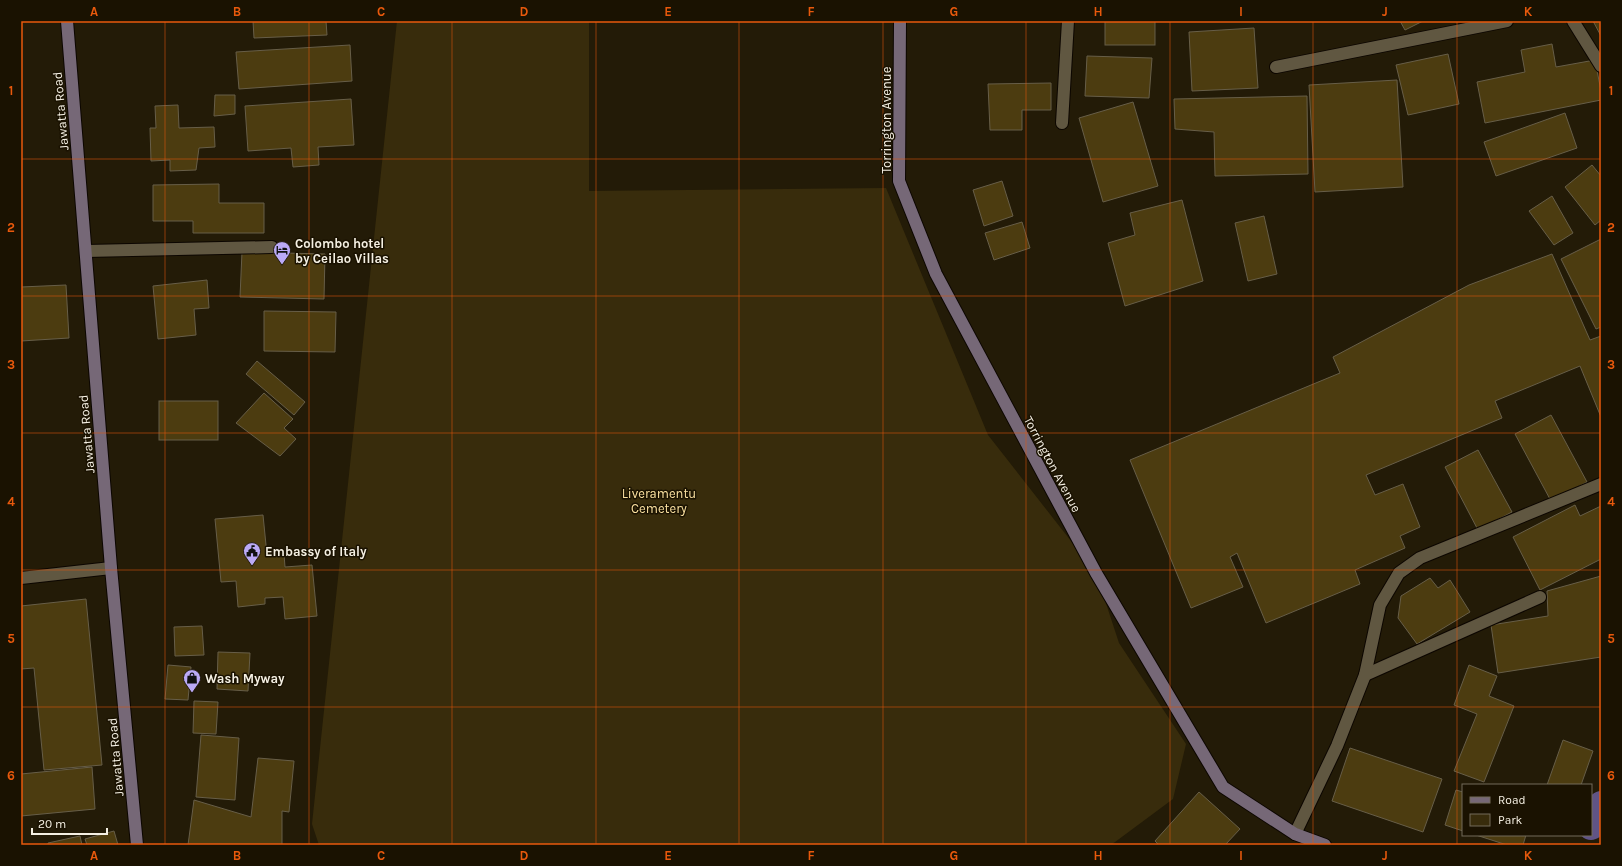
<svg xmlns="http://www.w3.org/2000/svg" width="1622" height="866" font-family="Karla,sans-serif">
<rect width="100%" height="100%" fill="#231b07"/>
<path fill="#382c0c" d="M397,21H589V191L886,188L988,435L1096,573L1119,643L1186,744L1173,799L1111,845H319L312,824Z"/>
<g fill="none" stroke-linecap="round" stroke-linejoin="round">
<path stroke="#605486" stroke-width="26" d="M1591,827L1601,804"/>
</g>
<g fill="#4c3c10" stroke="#675e48">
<path d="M253,21H326L327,35L254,38Z"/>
<rect x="1105" y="21" width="50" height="24"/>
<path d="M1400,21H1423L1405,30Z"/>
<path d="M1593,21H1601V36Z"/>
<path d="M1254,28L1258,88L1192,91L1189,32Z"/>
<path d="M1552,44L1556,67L1595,60L1601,91V100L1485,123L1477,82L1525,72L1521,50Z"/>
<path d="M350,45L352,81L239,89L236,52Z"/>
<path d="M1448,54L1459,104L1408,115L1396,65Z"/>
<path d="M1087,56L1152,58L1149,98L1085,96Z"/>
<path d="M1397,80L1403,187L1315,192L1309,85Z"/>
<path d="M1051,83V110H1022V130H990L988,84Z"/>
<path d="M215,95H235V114L214,116Z"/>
<path d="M1307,96L1308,174L1215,176L1214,132L1175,129L1174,99Z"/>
<path d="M351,99L354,145L318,147L319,165L293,167L291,148L248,151L245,106Z"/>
<path d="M1133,102L1158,186L1103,202L1079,118Z"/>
<path d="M178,105L179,128L214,127L215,147L199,148L196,170L170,171V160L151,161L150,128H156L155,106Z"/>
<path d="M1565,113L1577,148L1496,176L1484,142Z"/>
<path d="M1592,165L1601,176V220L1595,225L1565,187Z"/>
<path d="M1002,181L1013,216L984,226L973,190Z"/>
<path d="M219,184V203H264V233H193V221H153V185Z"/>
<path d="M1552,196L1573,233L1554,245L1529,211Z"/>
<path d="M1182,200L1203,281L1125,306L1108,243L1135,235L1130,213Z"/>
<path d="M1264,216L1277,274L1248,281L1235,223Z"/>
<path d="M1022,222L1030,248L994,260L985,233Z"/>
<path d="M1601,239V327L1596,329L1561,259Z"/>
<path d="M242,252L325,254L324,299L240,297Z"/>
<path d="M1552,254L1590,340L1601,336V417L1580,366L1495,401L1502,418L1366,475L1375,495L1403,484L1420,527L1400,536L1405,548L1355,570L1360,584L1266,623L1237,553L1230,557L1243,587L1191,608L1130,460L1340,373L1333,357L1469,285Z"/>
<path d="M207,280L209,308L194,309L196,335L158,339L153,286Z"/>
<path d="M66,285L69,338L21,341V287Z"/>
<path d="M264,311L336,312L335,352L264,351Z"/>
<path d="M257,361L305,402L294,415L246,374Z"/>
<path d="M264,393L293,419L284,428L296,439L280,456L236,423Z"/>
<rect x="159" y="401" width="59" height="39"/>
<path d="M1551,415L1587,482L1551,501L1515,434Z"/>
<path d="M1478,450L1512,512L1478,530L1445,467Z"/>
<path d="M1575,505L1580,516L1601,506V559L1540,590L1513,537Z"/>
<path d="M263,515L267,555L284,554L285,567L312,565L317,616L285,619L283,597L265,598V604L238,607L236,581L221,582L215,519Z"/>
<path d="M1601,576V657L1498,673L1491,625L1548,616L1547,591Z"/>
<path d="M1430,578L1438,588L1450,580L1470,612L1417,644L1398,618L1401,596Z"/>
<path d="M86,599L102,765L44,770L34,668L21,669V606Z"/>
<path d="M202,626L204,655L175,656L174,627Z"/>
<path d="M218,652L250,653L248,691L217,689Z"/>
<path d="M168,665L191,667L188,700L165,699Z"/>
<path d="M1469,665L1497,676L1489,696L1514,706L1484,782L1454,771L1477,714L1454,705Z"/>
<path d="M194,701L218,702L216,734L193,733Z"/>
<path d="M201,735L239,738L235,800L196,797Z"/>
<path d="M1563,740L1593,751L1581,785H1547Z"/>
<path d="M1350,748L1442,779L1423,832L1332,801Z"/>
<path d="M258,758L294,761L289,812L282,811V845H188L194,800L251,817Z"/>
<path d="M92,767L95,809L21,816V774Z"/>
<path d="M1456,790L1463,792V831L1445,825Z"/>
<path d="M1199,792L1240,829L1225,845H1159L1155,841Z"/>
<path d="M114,831L118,845H87L85,839Z"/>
<path d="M1476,835H1526L1523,845H1507Z"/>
<path d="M80,836L82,845H48V843Z"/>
</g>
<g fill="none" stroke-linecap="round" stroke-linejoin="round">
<g stroke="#0c0600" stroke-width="14">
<path id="lane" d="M86,251L272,247"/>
</g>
<g stroke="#0c0600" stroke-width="14">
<g id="street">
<path d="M1573,21L1601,66"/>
<path d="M1276,67L1507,21"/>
<path d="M1062,123L1068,21"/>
<path d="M21,578L111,568"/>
<path d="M1365,675L1540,597"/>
<path d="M1295,834L1337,746L1365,675L1380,605L1399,573L1420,558L1601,484"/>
</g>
</g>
<g stroke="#0c0600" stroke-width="14">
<g id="secondary">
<path d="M67,21L111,568L137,845"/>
<path d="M900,21L899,181L936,274L1096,573L1223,787L1295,834L1325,845"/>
</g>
</g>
<use href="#lane" stroke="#605741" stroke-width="12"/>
<use href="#street" stroke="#605741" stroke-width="12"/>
<use href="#secondary" stroke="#766877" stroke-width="12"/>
</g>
<path fill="none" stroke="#e8590c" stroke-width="1" stroke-opacity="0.55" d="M165,21V845M309,21V845M452,21V845M596,21V845M739,21V845M883,21V845M1026,21V845M1170,21V845M1313,21V845M1457,21V845M21,159H1601M21,296H1601M21,433H1601M21,570H1601M21,707H1601"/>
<defs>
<g id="hotel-pin" transform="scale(0.9)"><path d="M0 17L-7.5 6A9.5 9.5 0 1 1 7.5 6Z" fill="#bbaaf6" stroke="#1a1201"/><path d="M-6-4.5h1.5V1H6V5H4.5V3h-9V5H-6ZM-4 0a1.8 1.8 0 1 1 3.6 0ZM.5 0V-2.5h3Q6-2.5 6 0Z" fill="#111"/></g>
<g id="civic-pin" transform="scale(0.9)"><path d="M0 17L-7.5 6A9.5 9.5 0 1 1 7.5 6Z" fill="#bbaaf6" stroke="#1a1201"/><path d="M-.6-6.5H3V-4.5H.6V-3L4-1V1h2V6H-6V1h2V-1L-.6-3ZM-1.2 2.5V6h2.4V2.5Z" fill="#111"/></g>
<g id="shop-pin" transform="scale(0.9)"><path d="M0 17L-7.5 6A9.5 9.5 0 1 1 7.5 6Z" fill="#bbaaf6" stroke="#1a1201"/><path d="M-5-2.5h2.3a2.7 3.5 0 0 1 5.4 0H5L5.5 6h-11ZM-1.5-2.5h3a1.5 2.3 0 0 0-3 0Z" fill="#111"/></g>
</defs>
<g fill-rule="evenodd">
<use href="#hotel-pin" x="282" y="250"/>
<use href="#civic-pin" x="252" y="551"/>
<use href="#shop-pin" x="192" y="678"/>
</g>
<g text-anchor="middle" stroke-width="3" stroke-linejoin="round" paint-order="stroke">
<g font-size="13" fill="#f5f0e3" stroke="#1a1201">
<text transform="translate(60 111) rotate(-95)" y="5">Jawatta Road</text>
<text transform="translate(886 120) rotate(-90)" y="5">Torrington Avenue</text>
<text transform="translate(86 434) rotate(-95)" y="5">Jawatta Road</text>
<text transform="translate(1053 464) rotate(62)" y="5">Torrington Avenue</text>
<text transform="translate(115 757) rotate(-95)" y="5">Jawatta Road</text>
</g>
<g font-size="13" font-weight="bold" fill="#f5f0e3" stroke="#1a1201" text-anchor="start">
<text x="295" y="248">Colombo hotel<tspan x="295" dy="15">by Ceilao Villas</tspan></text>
<text x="265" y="556">Embassy of Italy</text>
<text x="205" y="683">Wash Myway</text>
</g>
<g font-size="13" fill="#fbe1a0" stroke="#1a1201">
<text x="659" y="498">Liveramentu<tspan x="659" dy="15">Cemetery</tspan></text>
</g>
</g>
<rect width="1622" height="866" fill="none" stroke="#1a1201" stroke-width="44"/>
<rect x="1462" y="784" width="130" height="52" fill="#1a1201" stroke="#726b5b"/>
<rect x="1470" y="797" width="20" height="6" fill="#766877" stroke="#726b5b"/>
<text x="1498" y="804" font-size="12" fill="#f5f0e3">Road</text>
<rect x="1470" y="814" width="20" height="12" fill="#382c0c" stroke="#726b5b"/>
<text x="1498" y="824" font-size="12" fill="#f5f0e3">Park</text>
<path d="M32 828v6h75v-6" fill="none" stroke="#f5f0e3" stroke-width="2"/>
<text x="38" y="828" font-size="12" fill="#f5f0e3" stroke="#1a1201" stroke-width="3" paint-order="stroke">20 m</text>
<rect x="22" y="22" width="1578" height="822" fill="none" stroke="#e8590c" stroke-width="1.5"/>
<g font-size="13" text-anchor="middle" font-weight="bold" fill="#e8590c">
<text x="94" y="16">A</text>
<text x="237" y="16">B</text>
<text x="381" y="16">C</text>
<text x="524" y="16">D</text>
<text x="668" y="16">E</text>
<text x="811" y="16">F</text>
<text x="954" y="16">G</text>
<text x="1098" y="16">H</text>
<text x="1241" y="16">I</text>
<text x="1385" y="16">J</text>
<text x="1528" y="16">K</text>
<text x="11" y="95">1</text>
<text x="1611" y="95">1</text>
<text x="11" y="232">2</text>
<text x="1611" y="232">2</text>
<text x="11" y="369">3</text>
<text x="1611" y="369">3</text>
<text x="11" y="506">4</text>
<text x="1611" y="506">4</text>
<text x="11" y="643">5</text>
<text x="1611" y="643">5</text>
<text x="11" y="780">6</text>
<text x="1611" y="780">6</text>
<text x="94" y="860">A</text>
<text x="237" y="860">B</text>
<text x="381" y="860">C</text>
<text x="524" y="860">D</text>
<text x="668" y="860">E</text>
<text x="811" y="860">F</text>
<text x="954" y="860">G</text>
<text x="1098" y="860">H</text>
<text x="1241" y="860">I</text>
<text x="1385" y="860">J</text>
<text x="1528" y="860">K</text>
</g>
</svg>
